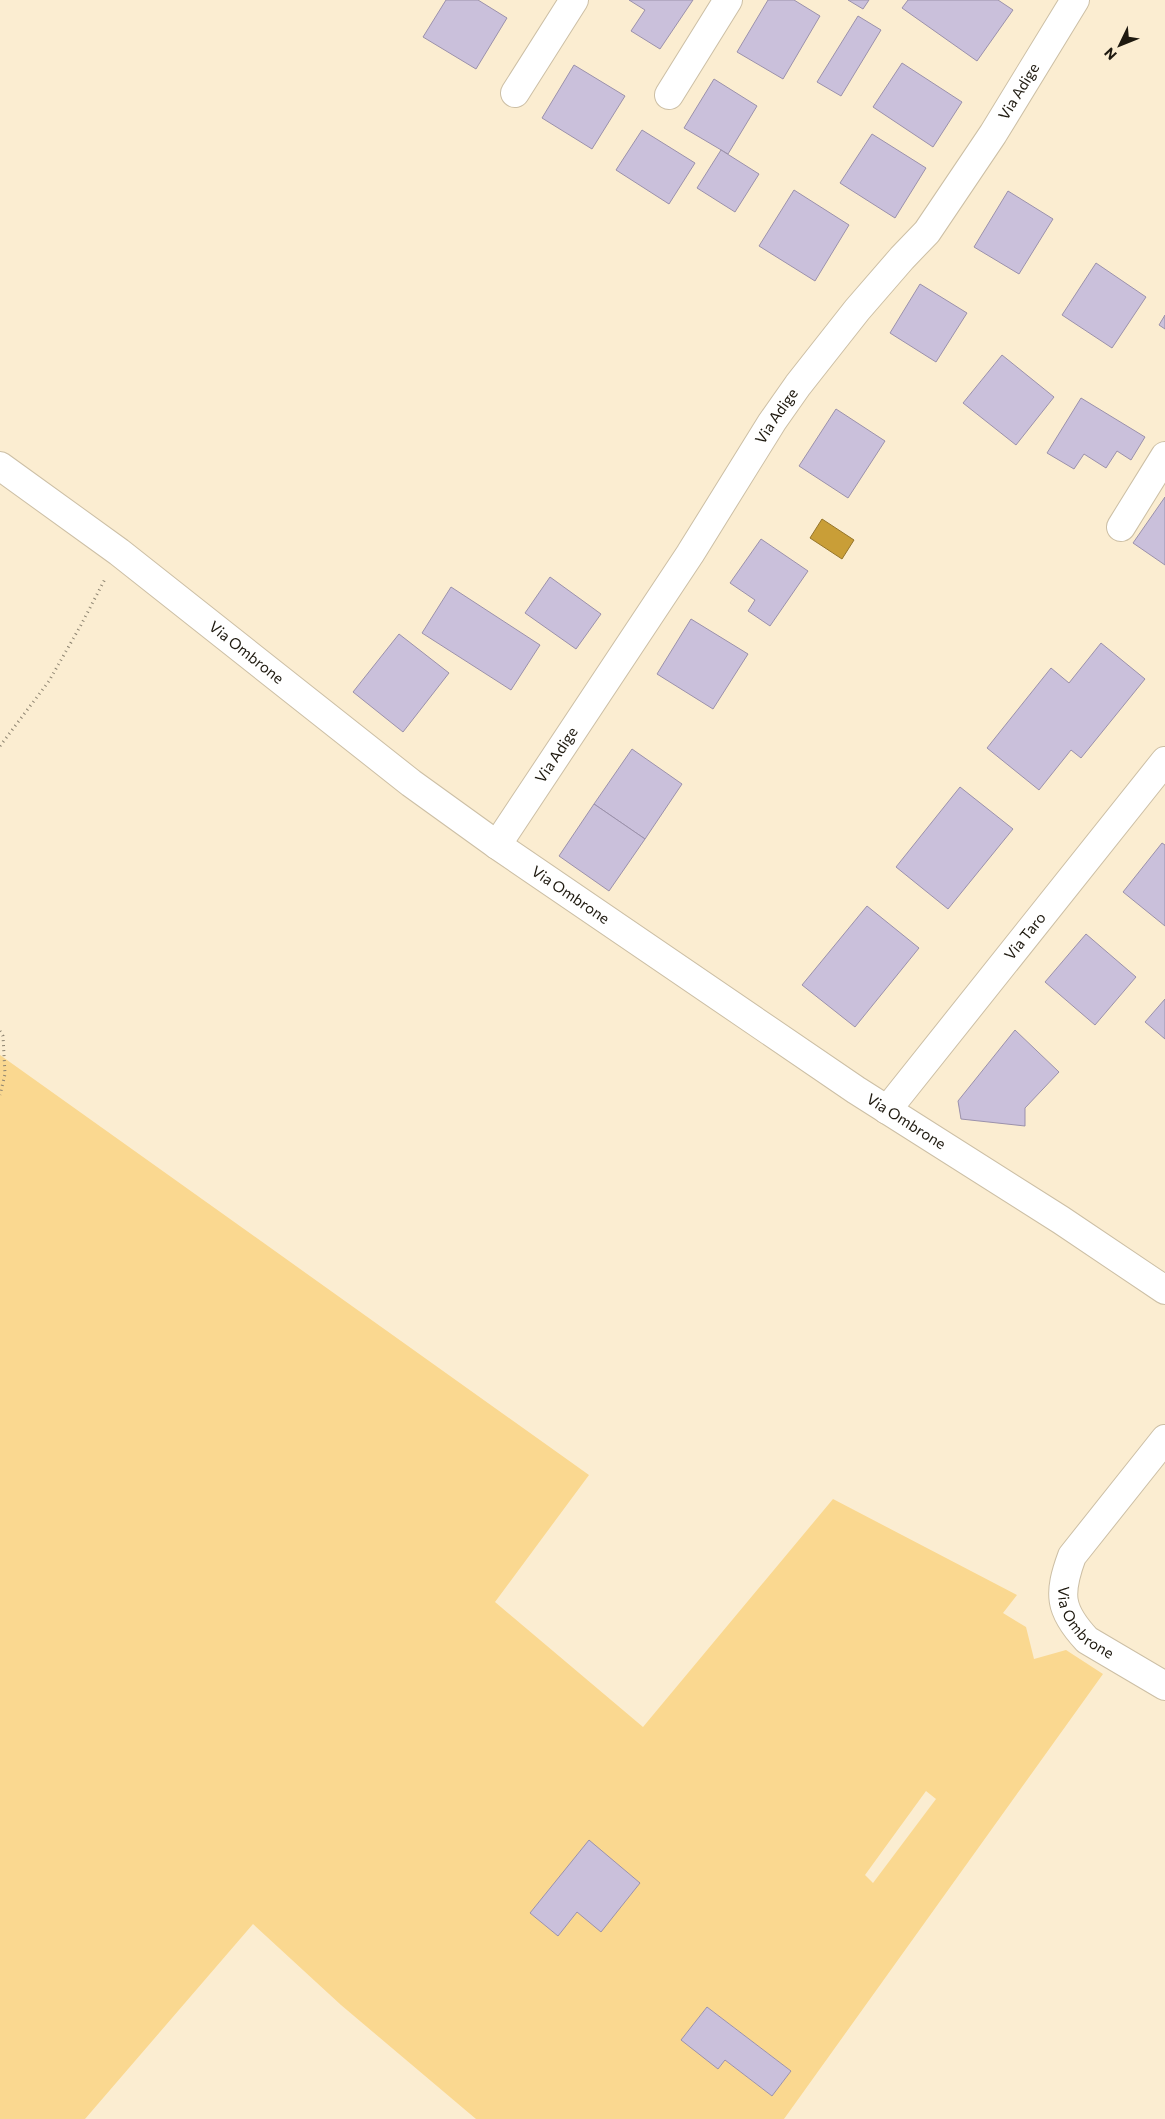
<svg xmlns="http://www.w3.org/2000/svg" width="1165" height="2119" font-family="Commissioner,sans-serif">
<rect width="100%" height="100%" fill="#fbedd1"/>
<path fill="#fad890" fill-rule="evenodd" d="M0,1055L589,1475L495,1602L643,1727L833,1499L1017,1595L1003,1613L1026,1627L1034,1659L1066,1650L1103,1674L784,2119H476L341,2005L253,1924L85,2119H0ZM926,1791L936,1799L873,1883L865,1875ZM589,1841L640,1883L601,1931L577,1912L558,1936L530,1913ZM707,2007L791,2071L772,2096L725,2060L682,2040Z"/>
<path fill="#c99e37" stroke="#96762b" d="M822,519L854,540L842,559L810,538Z"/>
<g fill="#cac0db" stroke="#9b91ab">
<path d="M446,0H478L507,18L476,69L423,37Z"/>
<path d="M629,0H693L660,49L631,31L645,10Z"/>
<path d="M768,0H794L820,16L783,79L737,52Z"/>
<path d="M848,0H869L863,9Z"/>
<path d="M908,0H998L1013,10L977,61L902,8Z"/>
<path d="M858,16L881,30L841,96L817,82Z"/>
<path d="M902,63L962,102L933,147L873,107Z"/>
<path d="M574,65L625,96L592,149L542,118Z"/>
<path d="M714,79L757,106L728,154L684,128Z"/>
<path d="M642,130L695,163L669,204L616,170Z"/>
<path d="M872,134L926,168L895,218L840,183Z"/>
<path d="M721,150L759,174L735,212L697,188Z"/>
<path d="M794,190L849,225L815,281L759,246Z"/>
<path d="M1008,191L1053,219L1019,274L974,247Z"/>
<path d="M1096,263L1146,297L1112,348L1062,315Z"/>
<path d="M920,284L967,313L936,362L890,333Z"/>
<path d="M1165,315V329L1159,325Z"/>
<path d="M1002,355L1054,397L1016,445L963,403Z"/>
<path d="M1081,398L1145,437L1131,460L1117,451L1106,468L1084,454L1074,469L1047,453Z"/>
<path d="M836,409L885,441L848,498L799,466Z"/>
<path d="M1165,497V565L1133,543Z"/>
<path d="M761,539L808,571L770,626L748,611L755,600L730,583Z"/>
<path d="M550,577L601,614L576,649L525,613Z"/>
<path d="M451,587L540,645L511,690L422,633Z"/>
<path d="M691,619L748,654L713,709L657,674Z"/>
<path d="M399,634L449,673L403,732L353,692Z"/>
<path d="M1101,643L1145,679L1081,758L1071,750L1039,790L987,748L1051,668L1069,683Z"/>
<path d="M632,749L682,784L645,839L594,804Z"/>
<path d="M960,787L1013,829L948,909L896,867Z"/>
<path d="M594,804L645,839L609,891L559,856Z"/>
<path d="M1162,843L1165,845V926L1123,892Z"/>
<path d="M867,906L919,948L855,1027L802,985Z"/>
<path d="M1086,934L1136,977L1095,1025L1045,982Z"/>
<path d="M1165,999V1039L1145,1022Z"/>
<path d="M1015,1030L1059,1072L1025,1108V1126L961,1119L958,1101Z"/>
<path d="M589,1840L640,1883L601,1932L577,1912L558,1936L530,1913Z"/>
<path d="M707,2007L791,2071L772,2096L725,2060L718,2069L681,2040Z"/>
</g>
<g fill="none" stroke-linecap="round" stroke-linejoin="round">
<g stroke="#ccbfa5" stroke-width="30">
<g id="minor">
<path d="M515,93L574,0"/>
<path d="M669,95L728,0"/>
<path id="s1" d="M0,466L119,552L411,783L497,845L856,1090L1061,1220L1165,1290"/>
<path d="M1121,527L1165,456"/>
<path id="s2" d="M497,845L690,554L772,422L798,385L857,310L902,258L927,232L993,134L1075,0"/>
<path id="s3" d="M887,1110L1165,761"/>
<path id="s4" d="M1165,1439L1072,1556C1058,1594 1059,1610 1087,1640L1165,1686"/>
</g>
</g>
<g stroke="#8c8370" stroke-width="3" stroke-dasharray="1 4" stroke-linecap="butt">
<path d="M0,746L49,681L81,625L105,579"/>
<path d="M0,1031L3,1036L5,1074L0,1095"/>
</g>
<use href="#minor" stroke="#fff" stroke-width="28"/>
</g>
<g text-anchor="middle" stroke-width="5" stroke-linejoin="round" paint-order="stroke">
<g font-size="15" fill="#1e190f" stroke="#fbedd1">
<text dy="5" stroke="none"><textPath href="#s2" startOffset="918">Via Adige</textPath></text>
<text dy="5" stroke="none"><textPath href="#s2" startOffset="512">Via Adige</textPath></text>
<text dy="5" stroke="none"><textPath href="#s1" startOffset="309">Via Ombrone</textPath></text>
<text dy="5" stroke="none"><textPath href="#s2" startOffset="108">Via Adige</textPath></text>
<text dy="5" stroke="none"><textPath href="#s1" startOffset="714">Via Ombrone</textPath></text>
<text dy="5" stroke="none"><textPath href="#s3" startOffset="222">Via Taro</textPath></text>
<text dy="5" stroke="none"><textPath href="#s1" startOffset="1119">Via Ombrone</textPath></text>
<text dy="5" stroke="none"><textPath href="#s4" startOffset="226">Via Ombrone</textPath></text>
</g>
</g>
<g transform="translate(1120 45) rotate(227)" stroke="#fbedd1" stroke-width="4" paint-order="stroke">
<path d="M0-4L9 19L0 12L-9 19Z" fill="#1e190f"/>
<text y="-8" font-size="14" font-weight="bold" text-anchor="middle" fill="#1e190f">N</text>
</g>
</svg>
